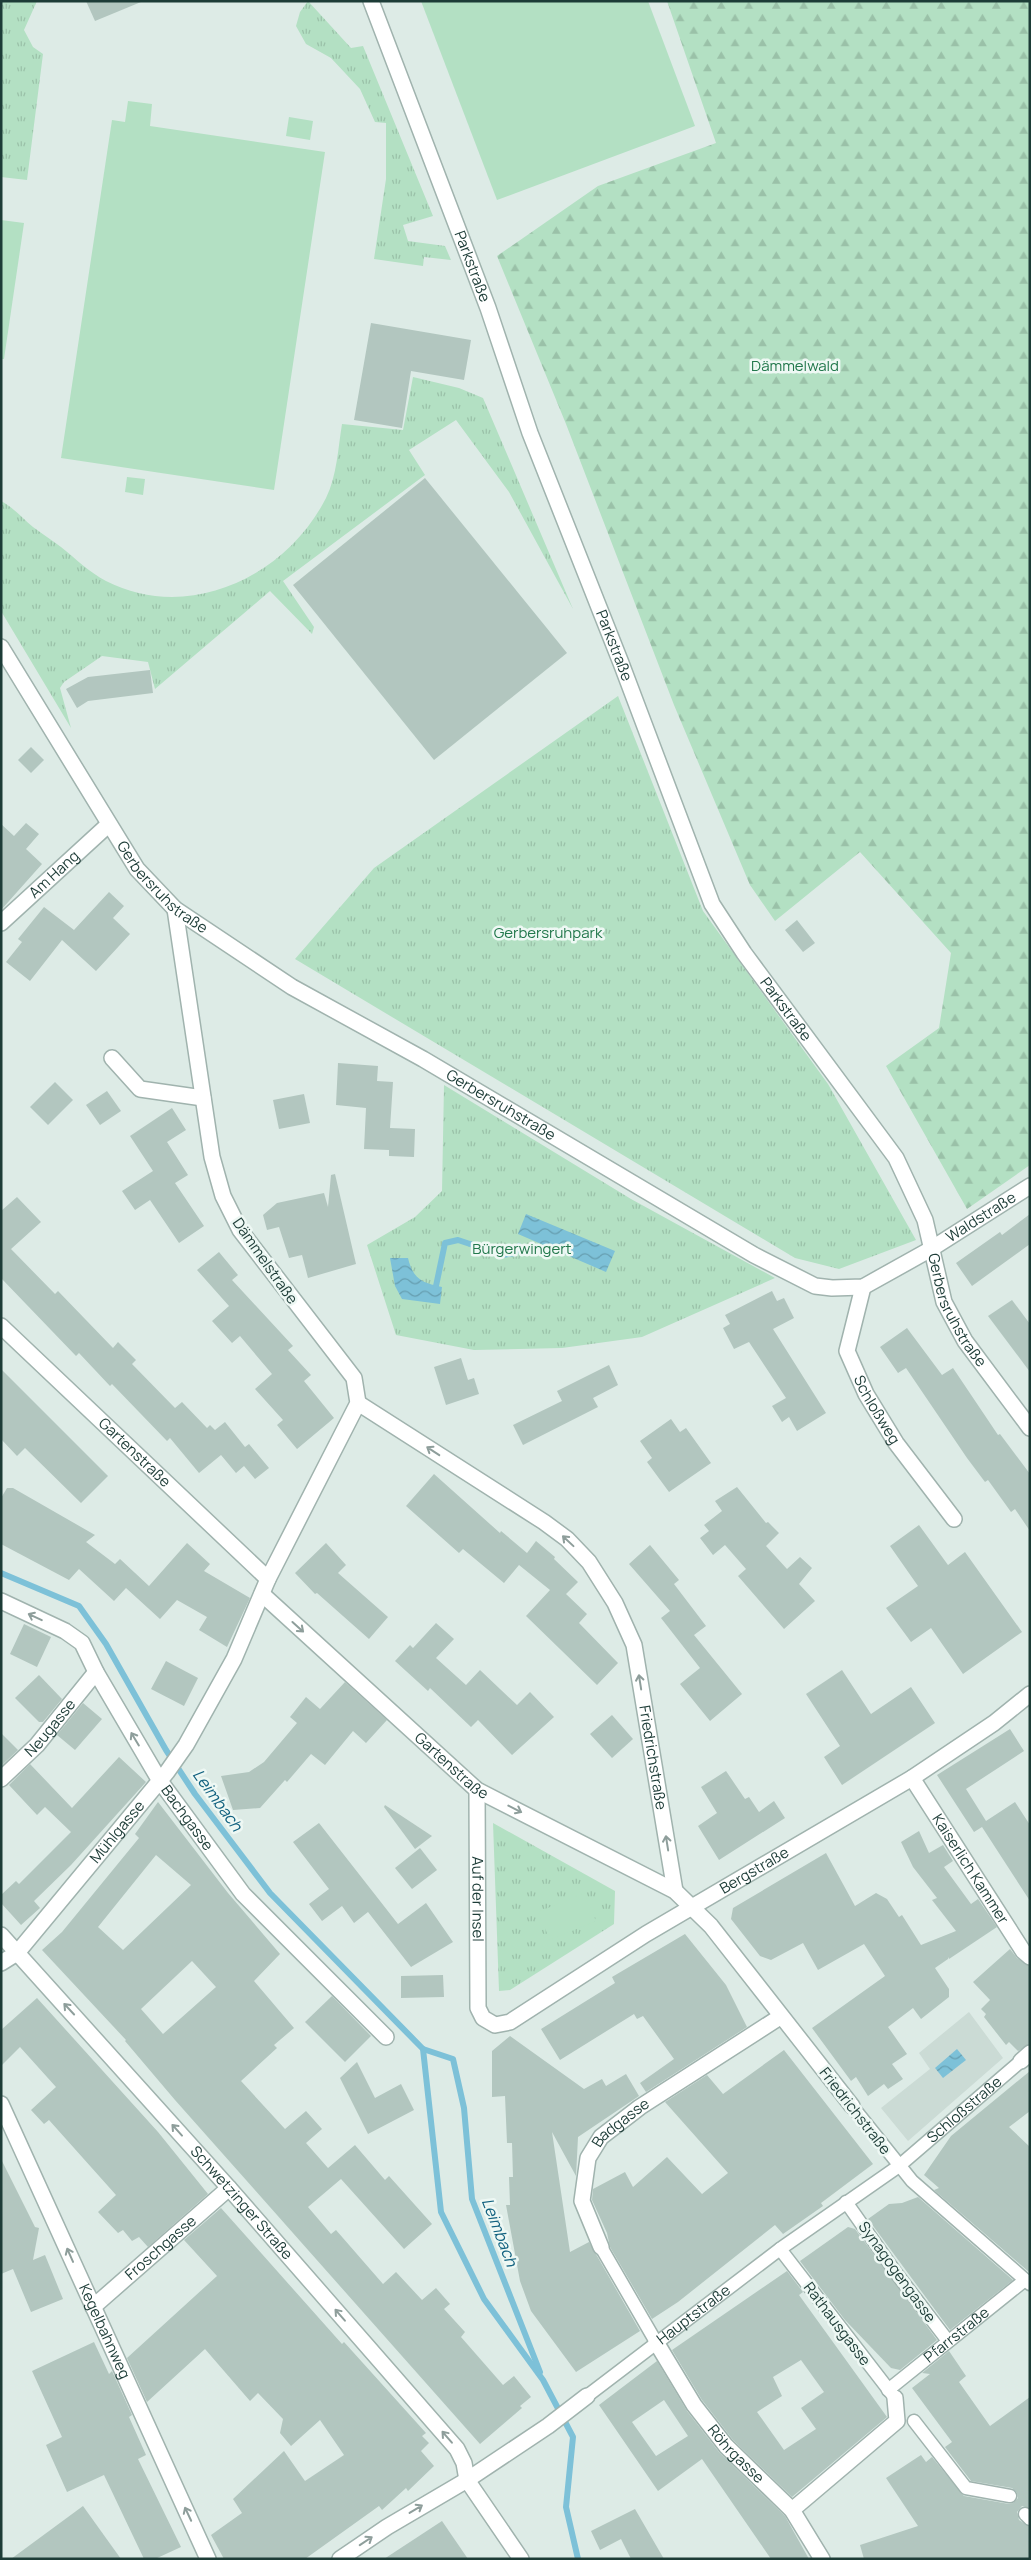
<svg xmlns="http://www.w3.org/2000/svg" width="1031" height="2560" font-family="Manrope,sans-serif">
<defs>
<pattern id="grass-tufts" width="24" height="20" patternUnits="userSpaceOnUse" patternTransform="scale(1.25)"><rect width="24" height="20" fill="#b3e0c3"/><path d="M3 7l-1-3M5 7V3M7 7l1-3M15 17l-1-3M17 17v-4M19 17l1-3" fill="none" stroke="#9ac1a8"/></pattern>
<pattern id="forest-firs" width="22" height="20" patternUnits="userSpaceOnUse" patternTransform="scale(1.25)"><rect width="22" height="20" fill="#b3e0c3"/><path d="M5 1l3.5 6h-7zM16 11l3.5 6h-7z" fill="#9ac1a8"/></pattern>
<pattern id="water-waves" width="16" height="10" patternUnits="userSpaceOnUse" patternTransform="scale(1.25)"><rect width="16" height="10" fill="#7dc1d8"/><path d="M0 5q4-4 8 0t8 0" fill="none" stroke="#669eb0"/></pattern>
</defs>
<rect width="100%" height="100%" fill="#ddebe6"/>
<path fill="#cbdbd5" d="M969,2012L1003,2058L908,2141L881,2108L930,2069L919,2053Z"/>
<g fill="url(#grass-tufts)">
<path d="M1,1H37L24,30L33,47L43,54L27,180L1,177Z"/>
<path d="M308,1L351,48L363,46L433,216L403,225L408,241L445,246L451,260L424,257L423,266L374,259L386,179V123L375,122L360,89L331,58L306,44L296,26L300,12Z"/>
<path d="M413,377L459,388L483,398L573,609L509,492L456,420L409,450L425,475L283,581L314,627L312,634L270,591L155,689L148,662L102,656L64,682L60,688L71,728L1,611V501C14,508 22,518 33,527C42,534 52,540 61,547C76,559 89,572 106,581C188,623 286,577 326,498C337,476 338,448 342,424L403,430Z"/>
<path d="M618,696L703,911L828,1084L916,1240L839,1269L795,1258L295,959L374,868Z"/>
<path d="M444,1085L631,1199L775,1278L642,1337L562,1348L474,1350L396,1335L367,1245L415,1217L442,1191Z"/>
<path d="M493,1823L615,1891L614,1924L510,1990L499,1991Z"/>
</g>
<path fill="url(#forest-firs)" d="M667,1H1030V1165L967,1209L886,1066L939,1028L951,953L860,852L775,921L750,885L674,705L566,424L497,256L598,186L716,143Z"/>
<g fill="#b3e0c3">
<path d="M421,1H648L695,126L497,200Z"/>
<path d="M128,101L152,104L150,126L325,152L274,490L61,458L112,120L125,122Z"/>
<path d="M289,117L313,121L310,140L286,136Z"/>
<path d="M1,220L24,223L4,359H1Z"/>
<path d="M127,477L145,479L143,495L125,492Z"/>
<path d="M584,1893L596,1921L550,1940L538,1912Z"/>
</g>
<g fill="url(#water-waves)">
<path d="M526,1214L615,1251L606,1272L518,1234Z"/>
<path d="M390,1258H408C413,1279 422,1283 442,1287L440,1304L402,1299L395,1286Z"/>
<path d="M957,2049L966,2060L943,2078L935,2068Z"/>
</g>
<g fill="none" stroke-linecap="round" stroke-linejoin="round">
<g stroke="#7dc1d8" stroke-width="6">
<path d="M436,1286L445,1243L458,1240L503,1255L515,1253L519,1246"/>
<path d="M1,1573L79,1606L106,1644L166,1750L195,1794L270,1893L423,2049L441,2212L484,2299L543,2380L573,2437L566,2507L578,2559"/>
<path d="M423,2049L453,2059L464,2108L472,2199L540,2372"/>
</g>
</g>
<g fill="#b2c6bf" fill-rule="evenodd">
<path d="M86,1H141V2L95,21Z"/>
<path d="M371,323L471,340L464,380L411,371L402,428L354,420Z"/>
<path d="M425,478L567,653L434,760L293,585Z"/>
<path d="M150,670L153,693L88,701L77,708L66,689L88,677Z"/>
<path d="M31,747L44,760L31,773L18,760Z"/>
<path d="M26,823L39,834L26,849L42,864L1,910V824L14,836Z"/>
<path d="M109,892L124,906L113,918L130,934L96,971L62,940L30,981L6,962L22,942L18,939L44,907L74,930Z"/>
<path d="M797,920L815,943L803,952L785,930Z"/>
<path d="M338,1063L378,1066L377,1081L393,1082L390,1128L415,1129L414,1157L389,1156V1150L364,1149L366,1108L336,1105Z"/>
<path d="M55,1082L73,1100L48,1125L30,1107Z"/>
<path d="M107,1091L121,1111L100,1125L86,1105Z"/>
<path d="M304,1094L310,1123L279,1129L273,1100Z"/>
<path d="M172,1108L186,1130L167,1142L188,1175L175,1183L204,1226L179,1243L150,1200L135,1210L122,1191L153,1171L130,1136Z"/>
<path d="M335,1174L356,1264L308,1278L302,1255L289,1258L279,1227L267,1230L263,1215L277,1203L324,1193L328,1207L331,1175Z"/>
<path d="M17,1197L41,1222L11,1249L55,1294L58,1291L113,1348L118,1342L136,1360L132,1364L175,1408L182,1402L207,1428L210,1425L215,1430L225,1422L245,1447L249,1444L269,1468L255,1479L244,1466L236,1473L221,1455L199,1473L170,1438L167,1441L112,1384L110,1386L79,1353L76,1356L1,1278V1211Z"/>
<path d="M1030,1214V1244L972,1286L956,1263L1000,1232L1002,1235Z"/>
<path d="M219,1252L238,1275L232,1280L293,1346L288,1350L311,1375L304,1381L334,1418L297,1449L277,1425L283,1420L255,1389L272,1374L240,1336L232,1343L212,1321L229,1306L197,1270Z"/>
<path d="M772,1291L777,1301L784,1298L794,1318L773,1329L826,1413L797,1431L789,1417L782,1422L772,1406L786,1398L749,1342L734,1349L723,1328L730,1324L725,1315Z"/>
<path d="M1012,1300L1030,1324V1372L988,1316Z"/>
<path d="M907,1328L942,1375L953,1368L998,1435L1000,1434L1030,1474V1531L1015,1509L1011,1512L988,1480L985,1482L967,1458L906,1368L898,1373L880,1347Z"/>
<path d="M461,1358L468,1380L474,1378L479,1394L446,1405L434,1367Z"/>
<path d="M609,1365L618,1385L593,1398L598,1407L523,1445L513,1425L562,1401L557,1391Z"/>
<path d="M1,1369L108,1476L81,1503L25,1448L17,1456L1,1439Z"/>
<path d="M671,1419L680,1432L686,1428L711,1463L669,1492L647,1462L652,1458L640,1441Z"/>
<path d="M434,1474L500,1533L501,1531L527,1553L536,1541L555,1557L554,1559L578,1582L566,1594L587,1614L579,1623L618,1663L597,1685L526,1616L550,1590L519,1565L504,1583L463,1549L459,1553L406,1506Z"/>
<path d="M737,1487L766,1523L768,1522L779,1533L766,1546L787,1569L800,1557L812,1568L799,1584L815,1601L784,1629L738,1576L746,1569L725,1545L713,1555L700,1538L709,1531L704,1525L722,1511L715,1501Z"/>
<path d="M7,1488H13L95,1535L86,1542L115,1564L120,1559L149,1586L187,1543L210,1564L204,1571L250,1598L227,1647L199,1630L207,1617L177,1600L160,1619L126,1588L114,1601L79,1569L69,1580L1,1544V1498Z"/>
<path d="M919,1525L948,1565L965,1552L1022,1632L963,1674L931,1628L911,1642L886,1608L918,1586L890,1546Z"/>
<path d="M326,1543L346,1565L338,1573L388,1617L369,1639L317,1593L315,1594L295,1573Z"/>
<path d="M650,1545L679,1580L674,1584L706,1626L694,1635L742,1694L710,1721L680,1684L700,1668L661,1618L670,1611L629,1564Z"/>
<path d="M436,1623L454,1639L436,1658L466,1685L480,1670L517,1705L530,1692L554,1717L512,1755L478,1720L471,1727L430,1688L428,1691L395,1661L410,1645L413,1648Z"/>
<path d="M24,1624L51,1637L37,1667L10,1654Z"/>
<path d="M166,1661L198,1678L184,1706L151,1689Z"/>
<path d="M842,1670L871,1714L911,1687L935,1723L842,1785L824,1757L840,1746L806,1694Z"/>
<path d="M39,1675L62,1699L43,1722H39L15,1698Z"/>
<path d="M345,1682L387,1720L366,1743L353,1731L325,1765L311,1754L287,1782L285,1780L260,1808L233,1810L221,1776L249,1772L264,1762L297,1723L290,1717L306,1697L320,1709Z"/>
<path d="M83,1703L102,1719L75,1750L57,1735Z"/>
<path d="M612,1715L633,1739L612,1758L590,1734Z"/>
<path d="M1010,1729L1024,1751L966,1789L986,1821L1015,1802L1030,1825V1901L982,1827L974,1832L937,1775Z"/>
<path d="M1,1733L18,1750L1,1766Z"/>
<path d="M119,1757L146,1782L71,1865L34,1901L40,1908L21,1925L1,1903V1895L16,1881L19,1884L71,1832L45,1807L37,1815L9,1785L30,1764L72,1808Z"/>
<path d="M726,1771L745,1799L749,1797L759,1812L774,1801L785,1818L719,1860L698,1826L717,1813L701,1787Z"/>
<path d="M158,1802L228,1893L280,1954L254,1981L294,2028L274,2045L277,2048L241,2081L285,2129L306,2111L322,2129L306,2143L328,2168L355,2145L385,2180L389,2176L432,2224L404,2249L341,2179L308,2207L331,2234L336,2230L383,2284L396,2272L422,2300L436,2288L450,2304L444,2309L465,2332L461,2337L503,2385L514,2376L531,2397L520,2406L522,2408L480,2444L175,2100L125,2041L126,2040L42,1950L62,1932L139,1838L135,1834ZM156,1855L191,1885L123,1950L98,1927ZM192,1961L216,1987L163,2034L141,2009Z"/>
<path d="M385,1805L432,1836L415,1849L384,1807Z"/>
<path d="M319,1823L398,1924L426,1903L453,1942L411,1967L368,1912L354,1923L342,1906L322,1921L309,1904L329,1889L293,1842Z"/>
<path d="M919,1831L929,1853L943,1845L953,1861L944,1867L971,1904L978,1899L997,1927L949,1959L948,1957V1959L935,1968L949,1989V1997L921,2019L913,2008L888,2027L907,2054L892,2064L903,2079L888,2089L884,2084L868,2096L856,2077L851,2081L812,2028L885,1976L864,1944L818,1970L803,1943L771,1960L760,1956L731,1919L733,1908L826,1853L855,1906L876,1893L887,1899L899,1917L902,1915L921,1945L956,1931L932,1900L937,1898L913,1867L901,1842Z"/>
<path d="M420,1848L437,1870L412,1889L395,1868Z"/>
<path d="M685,1934L726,1985L747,2027L646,2092L640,2083L674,2059L643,2016L637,2019L634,2014L560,2060L541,2029L615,1983L612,1977Z"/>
<path d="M1010,1949L1017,1958L1030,1966V2044L1018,2051L1009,2042L1006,2045L984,2017L986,2014L981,2009L990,2000L973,1982Z"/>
<path d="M443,1975L444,1997L401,1998V1976Z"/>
<path d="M332,1996L371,2036L345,2062L305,2022Z"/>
<path d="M37,1998L158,2132L208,2194L148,2247L139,2237L132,2241L123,2230L118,2233L98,2212L116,2195L49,2120L44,2124L31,2110L56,2087L20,2047L1,2066V2030Z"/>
<path d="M510,2036L584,2089L602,2079L606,2086L626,2074L639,2096L578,2137L576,2176L552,2132L570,2252L589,2242L640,2331L576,2372L531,2311L520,2281L506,2205H510L509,2177H513L512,2143H507L505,2096L492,2097V2051Z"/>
<path d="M784,2050L873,2164L821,2203L823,2206L783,2234L775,2225L678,2302L652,2319L610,2247L607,2233L592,2200L593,2189L625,2172L633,2187L667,2157L702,2194L728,2173L665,2102L707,2075L723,2094Z"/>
<path d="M357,2062L375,2098L401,2084L414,2110L368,2134L340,2078Z"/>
<path d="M1030,2071V2111L1009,2127L1030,2147L1029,2272L934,2190L939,2188L924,2175L951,2136Z"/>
<path d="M1,2159L35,2227L39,2228L33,2260L45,2255L63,2299L31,2312L13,2269L1,2274Z"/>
<path d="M918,2197L1013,2280L950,2330L868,2219L889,2204L902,2203Z"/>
<path d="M221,2208L342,2344L344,2342L426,2433L422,2436L429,2443L421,2451L434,2466L408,2491L406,2488L382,2510L379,2506L305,2559H224L211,2535L242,2513L233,2499L284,2451L305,2481L344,2455L320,2420L291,2446L280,2433L283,2419L258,2393L250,2401L205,2349L147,2402L127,2358L217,2276L184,2240Z"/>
<path d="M848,2227L855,2229L937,2340L900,2370L891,2368L845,2320L800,2261Z"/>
<path d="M787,2271L803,2292L799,2295L887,2417L792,2497L733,2440L702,2400L672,2350ZM801,2360L824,2392L801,2408L816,2429L784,2450L757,2412L782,2396L773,2377Z"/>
<path d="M94,2342L109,2374L112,2371L132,2415L129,2417L146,2455L138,2459L181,2547L155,2559H144L104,2475L67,2492L46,2445L62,2437L32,2371Z"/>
<path d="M949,2351L966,2376L959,2382L990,2426L1030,2397V2508L1022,2506L1017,2512L1019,2520L1030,2527V2559H864L860,2545L918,2526L886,2478L921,2455L926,2462L932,2457L964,2496L1009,2504L1013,2503L1018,2498L1017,2493L1012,2488L971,2481L945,2447L952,2442L912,2388L930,2374L922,2373Z"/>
<path d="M657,2361L687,2411L719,2452L785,2516L809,2559H771L702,2459L658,2491L599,2405ZM664,2400L688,2436L656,2456L632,2422Z"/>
<path d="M83,2506L121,2559H11Z"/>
<path d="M635,2509L664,2559H631L621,2539L600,2550L591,2531Z"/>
<path d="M442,2521L468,2559H384Z"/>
</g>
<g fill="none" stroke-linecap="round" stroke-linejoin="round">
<g stroke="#a0b3ae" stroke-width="15">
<g id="pedestrian">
<path d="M852,2106L912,2181L1030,2284"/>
<path d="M846,2202L896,2273L948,2341"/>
<path d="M601,2247L656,2342"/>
<path d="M780,2249L895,2398"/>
<path id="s1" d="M888,2390L1025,2280"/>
<path id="s2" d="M587,2396L780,2249L899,2166L1021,2061"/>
<path d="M914,2421L966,2488L1010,2496"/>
<path d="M1025,2514L1030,2519"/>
</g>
</g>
<g stroke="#a0b3ae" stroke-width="18">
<g id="minor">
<path id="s3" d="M1,647L137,869L175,909L292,987L423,1059L754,1255L815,1286L832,1288L863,1287L931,1249L1030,1186"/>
<path id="s4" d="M1,923L108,825"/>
<path d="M112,1058L140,1089L203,1098"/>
<path id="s5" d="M863,1287L847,1351L866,1394L896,1443L954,1519"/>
<path id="s6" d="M1,1326L268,1579"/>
<path id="s7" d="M358,1403L544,1522L567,1539L589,1562L615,1603L634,1645L675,1891"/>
<path id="s8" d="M262,1594L477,1790L675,1891L711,1926L852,2106"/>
<path id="s9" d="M1,1601L65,1631L82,1643L96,1672L160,1781L243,1894L386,2037"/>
<path id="s10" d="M912,1778L1023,1951L1030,1957"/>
<path id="s11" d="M1,1779L37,1745L96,1672"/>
<path id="s12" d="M477,1790L478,2008L483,2018L495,2025L510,2022L646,1934L912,1778L994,1723L1030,1694"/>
<path id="s13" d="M1,1963L17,1953L167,1772L186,1745L234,1659L268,1579L358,1403L354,1378L240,1230L223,1196L212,1157L175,909"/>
<path d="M1021,2061L1030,2053"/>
<path id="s14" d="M1,2104L208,2559"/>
<path id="s15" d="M601,2247L582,2201L588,2158L601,2137L640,2107L780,2017"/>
<path id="s16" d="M93,2307L229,2188"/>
<path id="s17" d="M656,2342L694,2405L726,2446L792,2510L822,2559"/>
<path d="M467,2480L548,2426L587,2396"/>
<path d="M792,2510L897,2421L895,2398"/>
</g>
</g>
<g stroke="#a0b3ae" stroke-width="18">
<g id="tertiary">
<path id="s18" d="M371,1L488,308L530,433L621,663L712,904L744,953L896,1158L925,1220L944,1302L965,1341L1030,1428"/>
<path id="s19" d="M1,1935L229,2188L457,2449L464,2463L467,2480L521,2559"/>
<path d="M340,2559L387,2527L467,2480"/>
</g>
</g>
<use href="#pedestrian" stroke="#fff" stroke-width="12"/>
<use href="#minor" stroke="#fff" stroke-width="15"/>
<use href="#tertiary" stroke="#fff" stroke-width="15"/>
</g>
<defs><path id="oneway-shaft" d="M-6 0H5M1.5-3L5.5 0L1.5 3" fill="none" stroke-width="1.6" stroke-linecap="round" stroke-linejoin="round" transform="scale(1.25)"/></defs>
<g stroke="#8e9e9b">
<use href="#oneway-shaft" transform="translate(433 1451) rotate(-147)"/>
<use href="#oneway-shaft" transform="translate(568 1541) rotate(-137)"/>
<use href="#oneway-shaft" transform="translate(35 1617) rotate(-155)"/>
<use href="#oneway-shaft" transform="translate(298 1627) rotate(42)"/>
<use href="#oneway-shaft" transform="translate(640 1682) rotate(-99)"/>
<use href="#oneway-shaft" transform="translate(135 1739) rotate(-121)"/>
<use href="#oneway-shaft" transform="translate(515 1809) rotate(27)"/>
<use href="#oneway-shaft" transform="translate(667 1843) rotate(-99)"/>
<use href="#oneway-shaft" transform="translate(69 2009) rotate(-133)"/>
<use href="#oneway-shaft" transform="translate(177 2130) rotate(-132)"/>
<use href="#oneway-shaft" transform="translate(70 2255) rotate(-114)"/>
<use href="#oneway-shaft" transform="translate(340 2315) rotate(-131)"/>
<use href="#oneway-shaft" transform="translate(447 2437) rotate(-131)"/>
<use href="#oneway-shaft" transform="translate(416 2509) rotate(-31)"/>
<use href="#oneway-shaft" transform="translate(188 2514) rotate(-115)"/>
<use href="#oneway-shaft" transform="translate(366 2541) rotate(-34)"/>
</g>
<g text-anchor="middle" stroke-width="5" stroke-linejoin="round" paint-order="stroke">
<g font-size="15" fill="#1d3c37" stroke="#eef8f4">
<text dy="5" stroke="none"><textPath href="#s18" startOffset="284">Parkstraße</textPath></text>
<text dy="5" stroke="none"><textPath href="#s18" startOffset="689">Parkstraße</textPath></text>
<text dy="5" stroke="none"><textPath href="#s4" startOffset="72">Am Hang</textPath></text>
<text dy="5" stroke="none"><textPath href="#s3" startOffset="291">Gerbersruhstraße</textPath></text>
<text dy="5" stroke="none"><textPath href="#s18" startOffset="1094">Parkstraße</textPath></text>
<text dy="5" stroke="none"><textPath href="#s3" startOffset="696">Gerbersruhstraße</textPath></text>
<text dy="5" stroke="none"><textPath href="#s3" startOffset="1244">Waldstraße</textPath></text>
<text transform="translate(265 1261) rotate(55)" y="5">Dämmelstraße</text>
<text dy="5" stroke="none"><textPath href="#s18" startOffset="1444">Gerbersruhstraße</textPath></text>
<text dy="5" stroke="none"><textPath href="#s5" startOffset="132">Schloßweg</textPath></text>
<text dy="5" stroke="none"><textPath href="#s6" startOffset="184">Gartenstraße</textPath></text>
<text dy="5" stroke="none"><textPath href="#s11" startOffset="71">Neugasse</textPath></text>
<text dy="5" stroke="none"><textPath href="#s7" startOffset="490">Friedrichstraße</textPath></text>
<text dy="5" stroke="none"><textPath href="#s8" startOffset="256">Gartenstraße</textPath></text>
<text dy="5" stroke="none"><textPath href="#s9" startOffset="296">Bachgasse</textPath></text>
<text dy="5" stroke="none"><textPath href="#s13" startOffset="176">Mühlgasse</textPath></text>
<text dy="5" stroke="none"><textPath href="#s10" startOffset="108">Kaiserlich Kammer</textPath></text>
<text dy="5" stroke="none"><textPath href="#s12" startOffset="546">Bergstraße</textPath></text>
<text dy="5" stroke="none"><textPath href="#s12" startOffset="109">Auf der Insel</textPath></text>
<text dy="5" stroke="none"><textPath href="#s2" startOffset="474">Schloßstraße</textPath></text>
<text transform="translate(855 2111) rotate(52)" y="5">Friedrichstraße</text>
<text dy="5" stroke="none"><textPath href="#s15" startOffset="142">Badgasse</textPath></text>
<text dy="5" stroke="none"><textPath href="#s19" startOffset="360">Schwetzinger Straße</textPath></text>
<text dy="5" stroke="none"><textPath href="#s16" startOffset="90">Froschgasse</textPath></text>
<text transform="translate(897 2272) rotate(54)" y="5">Synagogengasse</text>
<text dy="5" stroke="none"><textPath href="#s2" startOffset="134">Hauptstraße</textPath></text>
<text transform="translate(837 2324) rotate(53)" y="5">Rathausgasse</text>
<text dy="5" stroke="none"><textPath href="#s14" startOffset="250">Kegelbahnweg</textPath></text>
<text dy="5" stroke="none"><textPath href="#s1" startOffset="88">Pfarrstraße</textPath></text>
<text dy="5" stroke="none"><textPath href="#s17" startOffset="138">Röhrgasse</textPath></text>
</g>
<g font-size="15" fill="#22784c" stroke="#eef8f4">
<text x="795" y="371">Dämmelwald</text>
<text x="548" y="938">Gerbersruhpark</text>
<text x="522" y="1254">Bürgerwingert</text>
</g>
<g font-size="16" font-style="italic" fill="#11617f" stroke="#eef8f4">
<text transform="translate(218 1800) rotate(54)" y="6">Leimbach</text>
<text transform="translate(500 2232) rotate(69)" y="6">Leimbach</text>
</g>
</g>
<rect width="1031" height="2560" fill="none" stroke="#1d3c37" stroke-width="5"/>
</svg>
